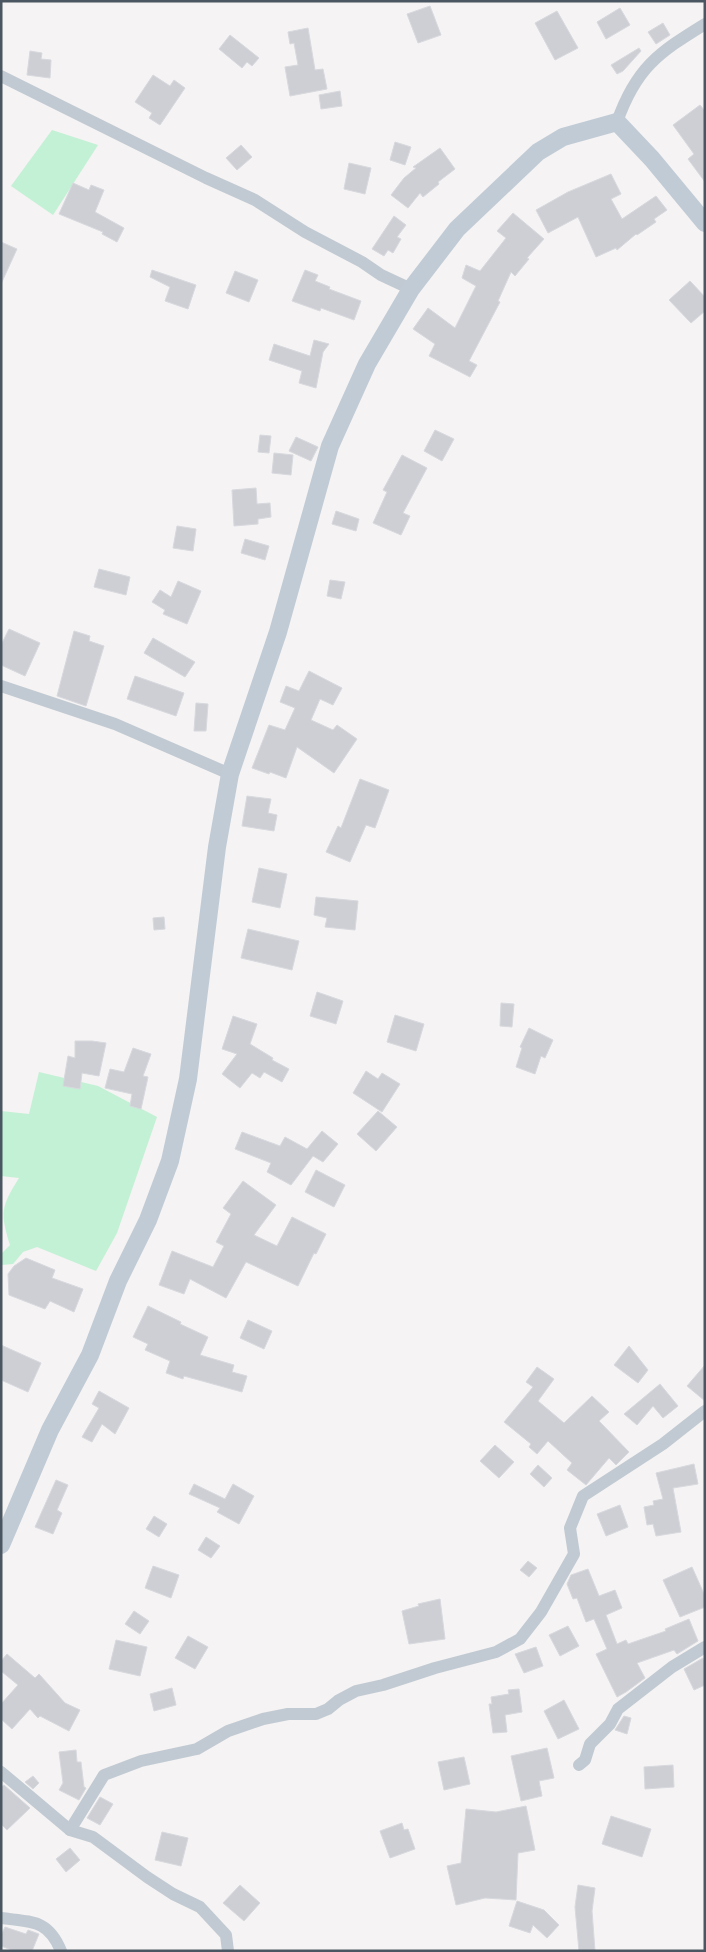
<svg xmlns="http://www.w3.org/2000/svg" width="706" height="1952" font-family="'Roboto Condensed',sans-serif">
<rect width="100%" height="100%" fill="#f5f3f3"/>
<g fill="#c3f1d5">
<path d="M52,130L98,145L53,215L11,186Z"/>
<path d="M39,1072L98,1086L157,1117L117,1233L96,1271L37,1247L23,1252L13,1264L1,1265V1254L10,1245C0,1212 1,1207 19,1178L1,1176V1111L29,1114Z"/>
</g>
<g fill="#cdcfd5" stroke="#d7d9de">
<path d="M430,6L441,35L418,43L407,14Z"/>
<path d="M620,8L630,25L606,39L597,22Z"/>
<path d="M557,11L578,48L555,60L535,23Z"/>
<path d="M663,23L670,35L656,44L648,32Z"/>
<path d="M308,28L315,70L323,69L327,89L290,96L285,67L298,65L294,43L290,44L288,32Z"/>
<path d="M230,35L259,58L252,66L247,62L242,68L219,49Z"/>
<path d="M639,48L641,51L623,71L617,74L611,65Z"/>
<path d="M30,51L42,53L41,59L51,60L50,78L27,75Z"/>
<path d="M153,75L170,86L174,80L185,88L160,125L149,118L152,113L135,102Z"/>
<path d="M340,91L342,106L321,109L319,95Z"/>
<path d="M700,105L705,111V182L688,159L694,154L673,125Z"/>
<path d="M395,142L411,147L405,165L390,160Z"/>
<path d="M241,145L252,157L237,170L226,158Z"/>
<path d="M440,148L455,169L438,182L439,184L423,197L420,193L408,208L391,195L404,178L416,168L413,167Z"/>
<path d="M349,163L371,168L365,194L344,189Z"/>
<path d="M611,174L621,194L611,199L622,219L656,196L667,210L654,219L656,222L637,235L636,234L617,250L616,248L596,257L578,217L548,233L536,210L568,192Z"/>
<path d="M73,183L89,190L91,185L104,190L95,212L124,228L117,242L102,234L103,232L59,214Z"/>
<path d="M513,213L544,239L527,258L529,259L515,276L511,272L498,301L500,302L469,361L477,365L470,377L429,356L435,344L413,329L428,308L455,328L476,286L462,278L466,265L480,271L506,238L497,231Z"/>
<path d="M394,216L406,225L397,237L401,239L393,253L388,250L384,256L372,249Z"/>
<path d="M1,242L17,249L1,284Z"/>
<path d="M152,270L196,285L188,309L165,301L170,287L150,277Z"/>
<path d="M305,270L318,275L315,281L330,287L329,289L361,301L354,320L321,308L320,311L292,301Z"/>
<path d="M235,271L258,280L249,302L226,293Z"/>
<path d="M690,281L705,297V311L691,323L669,300Z"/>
<path d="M314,340L329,344L323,352L316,388L299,383L302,371L269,360L274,344L310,356Z"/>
<path d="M435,430L454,439L442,461L424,451Z"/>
<path d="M260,435L271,436L269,453L258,452Z"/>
<path d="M296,437L318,447L311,461L289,451Z"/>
<path d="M274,453L293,455L291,475L272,473Z"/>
<path d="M402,455L427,468L403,513L410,516L401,535L373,523L387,492L383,490Z"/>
<path d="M256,488L257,504L270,503L271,517L258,519V524L234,526L232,490Z"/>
<path d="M336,511L359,519L356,531L332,524Z"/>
<path d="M177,526L196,529L193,551L173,548Z"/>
<path d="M245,539L269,546L265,560L241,553Z"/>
<path d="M99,569L130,577L126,595L94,587Z"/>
<path d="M330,580L345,582L341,599L327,596Z"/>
<path d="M178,581L201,591L187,624L163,614L165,610L152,602L160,590L171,597Z"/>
<path d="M9,629L40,643L25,676L1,665V645Z"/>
<path d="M74,631L90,636L89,641L104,646L86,706L57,696Z"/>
<path d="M153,638L195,662L185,677L144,653Z"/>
<path d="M309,671L342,688L333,705L320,699L311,720L333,730L337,725L357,739L334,773L297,747L286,778L270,772L269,774L252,768L269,725L285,730L295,708L280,702L286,686L299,691Z"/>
<path d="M135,676L184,693L176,716L127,699Z"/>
<path d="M196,703L208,704L206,731H194Z"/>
<path d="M360,779L389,790L375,828L366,825L350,862L326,852L338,826L341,828Z"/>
<path d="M247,796L271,799L268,813L277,815L274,831L242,826Z"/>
<path d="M259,868L287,874L280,908L252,902Z"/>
<path d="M316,897L358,901L355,930L325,927L327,918L314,915Z"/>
<path d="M164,917L165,929L154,930L153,918Z"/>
<path d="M248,929L299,941L292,970L241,958Z"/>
<path d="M317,992L343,1001L336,1024L310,1016Z"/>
<path d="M501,1003L514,1004L512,1027L500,1026Z"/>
<path d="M395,1015L424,1024L416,1051L387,1042Z"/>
<path d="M233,1016L257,1024L250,1044L273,1058L272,1060L289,1069L282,1082L264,1072L260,1078L252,1073L240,1088L222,1074L237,1054L222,1049Z"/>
<path d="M529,1028L553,1040L545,1058L541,1056L535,1074L516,1067L522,1048L520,1047Z"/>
<path d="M75,1041H92L106,1043L99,1076L82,1073L80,1089L63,1086L68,1056L75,1058Z"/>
<path d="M133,1048L151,1054L143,1076L148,1077L141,1109L130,1106L132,1094L105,1088L110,1069L124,1072Z"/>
<path d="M366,1071L378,1079L382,1073L400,1084L382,1112L353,1093Z"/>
<path d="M378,1111L397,1127L376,1151L357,1134Z"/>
<path d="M322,1131L338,1144L323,1162L313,1156L291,1185L267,1172L271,1163L235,1149L242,1132L280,1146L285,1137L307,1149Z"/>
<path d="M316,1170L345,1185L334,1207L305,1192Z"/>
<path d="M243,1181L276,1205L254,1235L277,1246L292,1217L326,1234L316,1254L314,1253L298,1286L246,1262L226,1298L190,1279L184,1294L159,1285L172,1251L213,1267L224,1246L216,1242L231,1214L223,1208Z"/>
<path d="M26,1258L55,1270L52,1278L83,1289L74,1312L50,1301L45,1309L9,1295L8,1274L14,1266Z"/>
<path d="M148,1306L181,1322L180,1324L208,1337L200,1355L234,1365L232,1372L247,1376L242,1392L184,1376L183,1379L166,1373L170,1361L145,1350L148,1344L133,1337Z"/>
<path d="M248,1320L272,1331L264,1349L240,1338Z"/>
<path d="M1,1345L41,1363L28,1392L1,1380Z"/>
<path d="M629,1346L648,1370L638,1383L614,1365Z"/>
<path d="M705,1365V1401L687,1386Z"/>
<path d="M537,1367L554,1379L538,1401L564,1423L592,1396L609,1412L599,1421L629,1452L616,1465L609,1458L586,1485L567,1470L572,1463L548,1441L537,1454L529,1447L531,1444L504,1422L533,1387L526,1382Z"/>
<path d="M660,1384L678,1406L663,1418L653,1406L637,1425L624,1414Z"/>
<path d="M99,1391L129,1408L115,1434L102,1424L92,1442L82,1437L99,1408L92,1404Z"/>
<path d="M495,1445L514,1462L499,1478L480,1461Z"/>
<path d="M694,1464L698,1484L673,1488L681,1532L656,1536L653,1524L647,1525L644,1507L654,1505L653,1501L663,1499L656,1473Z"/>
<path d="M538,1465L552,1478L544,1487L530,1474Z"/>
<path d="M56,1480L68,1485L57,1510L62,1513L53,1534L35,1527Z"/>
<path d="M194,1484L225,1499L233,1484L254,1496L239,1524L217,1512L220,1508L189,1494Z"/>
<path d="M620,1505L628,1527L606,1536L597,1514Z"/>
<path d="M154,1516L167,1524L159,1537L146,1529Z"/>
<path d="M206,1537L220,1546L211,1558L198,1550Z"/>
<path d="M528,1561L537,1568L529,1577L520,1570Z"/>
<path d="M153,1566L179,1575L171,1598L145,1588Z"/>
<path d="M692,1567L705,1596V1607L680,1617L663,1580Z"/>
<path d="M588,1569L599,1596L615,1590L622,1608L606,1615L617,1644L626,1640L628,1644L666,1631L665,1629L689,1619L698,1641L677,1654L674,1650L637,1663L645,1678L626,1692L617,1697L596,1654L607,1649L594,1619L586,1622L577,1598L573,1599L567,1584L571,1575Z"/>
<path d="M440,1599L445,1639L409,1644L402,1611L419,1606L418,1604Z"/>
<path d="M134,1611L149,1621L140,1634L125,1624Z"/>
<path d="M568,1626L579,1646L560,1656L549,1635Z"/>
<path d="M188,1636L208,1647L195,1669L175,1658Z"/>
<path d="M116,1640L147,1647L140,1676L109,1669Z"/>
<path d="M536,1647L543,1666L524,1673L515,1654Z"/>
<path d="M7,1654L35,1678L39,1674L65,1703L80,1710L69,1731L40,1716L38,1718L30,1709L12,1729L1,1719V1704L18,1685L1,1671V1661Z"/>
<path d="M703,1658L705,1662V1685L694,1690L684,1669Z"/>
<path d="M172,1688L176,1705L154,1711L150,1694Z"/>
<path d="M519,1689L522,1712L505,1715L507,1732L493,1733L489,1704H492L491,1697L509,1694L508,1690Z"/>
<path d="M564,1700L579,1729L558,1739L544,1711Z"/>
<path d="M624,1716L631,1718L627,1734L615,1730Z"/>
<path d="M547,1748L554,1778L539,1781L542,1796L521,1801L511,1756Z"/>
<path d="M76,1750L77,1762H81L84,1787L86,1788L79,1800L59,1790L63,1783L59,1752Z"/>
<path d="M464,1757L470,1784L444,1790L438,1762Z"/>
<path d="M673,1765L674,1787L645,1789L644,1767Z"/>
<path d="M33,1776L39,1783L33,1789L25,1782Z"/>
<path d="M4,1785L30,1808L7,1830L1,1824V1787Z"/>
<path d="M100,1797L113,1804L100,1825L87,1818Z"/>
<path d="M526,1806L535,1850L518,1853L516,1900L485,1898L456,1905L447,1866L461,1863L466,1809L496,1812Z"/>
<path d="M611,1816L651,1829L642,1857L602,1844Z"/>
<path d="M402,1823L404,1830L408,1829L415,1849L390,1858L380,1831Z"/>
<path d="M162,1832L188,1838L181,1866L155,1860Z"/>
<path d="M70,1848L80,1860L66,1872L56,1859Z"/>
<path d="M240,1885L260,1903L244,1921L223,1903Z"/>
<path d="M578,1885L595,1888L592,1911L595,1951H579L575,1907Z"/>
<path d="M517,1901L544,1910L559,1925L547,1938L533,1925L530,1933L509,1926Z"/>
<path d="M5,1927L26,1934L28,1930L39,1934L32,1951H14L1,1946V1935Z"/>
</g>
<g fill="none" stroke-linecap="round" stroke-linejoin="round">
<g stroke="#c1cad2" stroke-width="12">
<path d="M1,76L206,178L255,200L305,232L362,262L381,275L411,289"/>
<path d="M617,122C636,68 658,53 705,24"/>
<path d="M1,686L115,724L230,774"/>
<path d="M579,1765L585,1760L590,1744L610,1724L618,1709L672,1667L705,1647"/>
<path d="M1,1772L70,1830L93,1837L147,1877L173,1894L200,1907L226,1935L228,1951"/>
<path d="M70,1830L104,1775L141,1761L197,1749L228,1731L263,1719L288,1714H316L328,1709L339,1700L356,1691L383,1685L435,1668L496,1652L520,1639L541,1612L574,1554L570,1528L583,1496L663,1444L705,1411"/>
<path d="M1,1918C31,1922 48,1919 61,1951"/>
</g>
<path stroke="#c1cbd6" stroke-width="18" d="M1,1545L50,1430L90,1355L118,1281L148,1220L170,1161L188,1079L217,847L230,774L278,632L330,446L367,364L411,289L457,229L538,152L563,137L617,122L652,159L705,223"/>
</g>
<rect width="706" height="1952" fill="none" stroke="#4a5661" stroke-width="5"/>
</svg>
